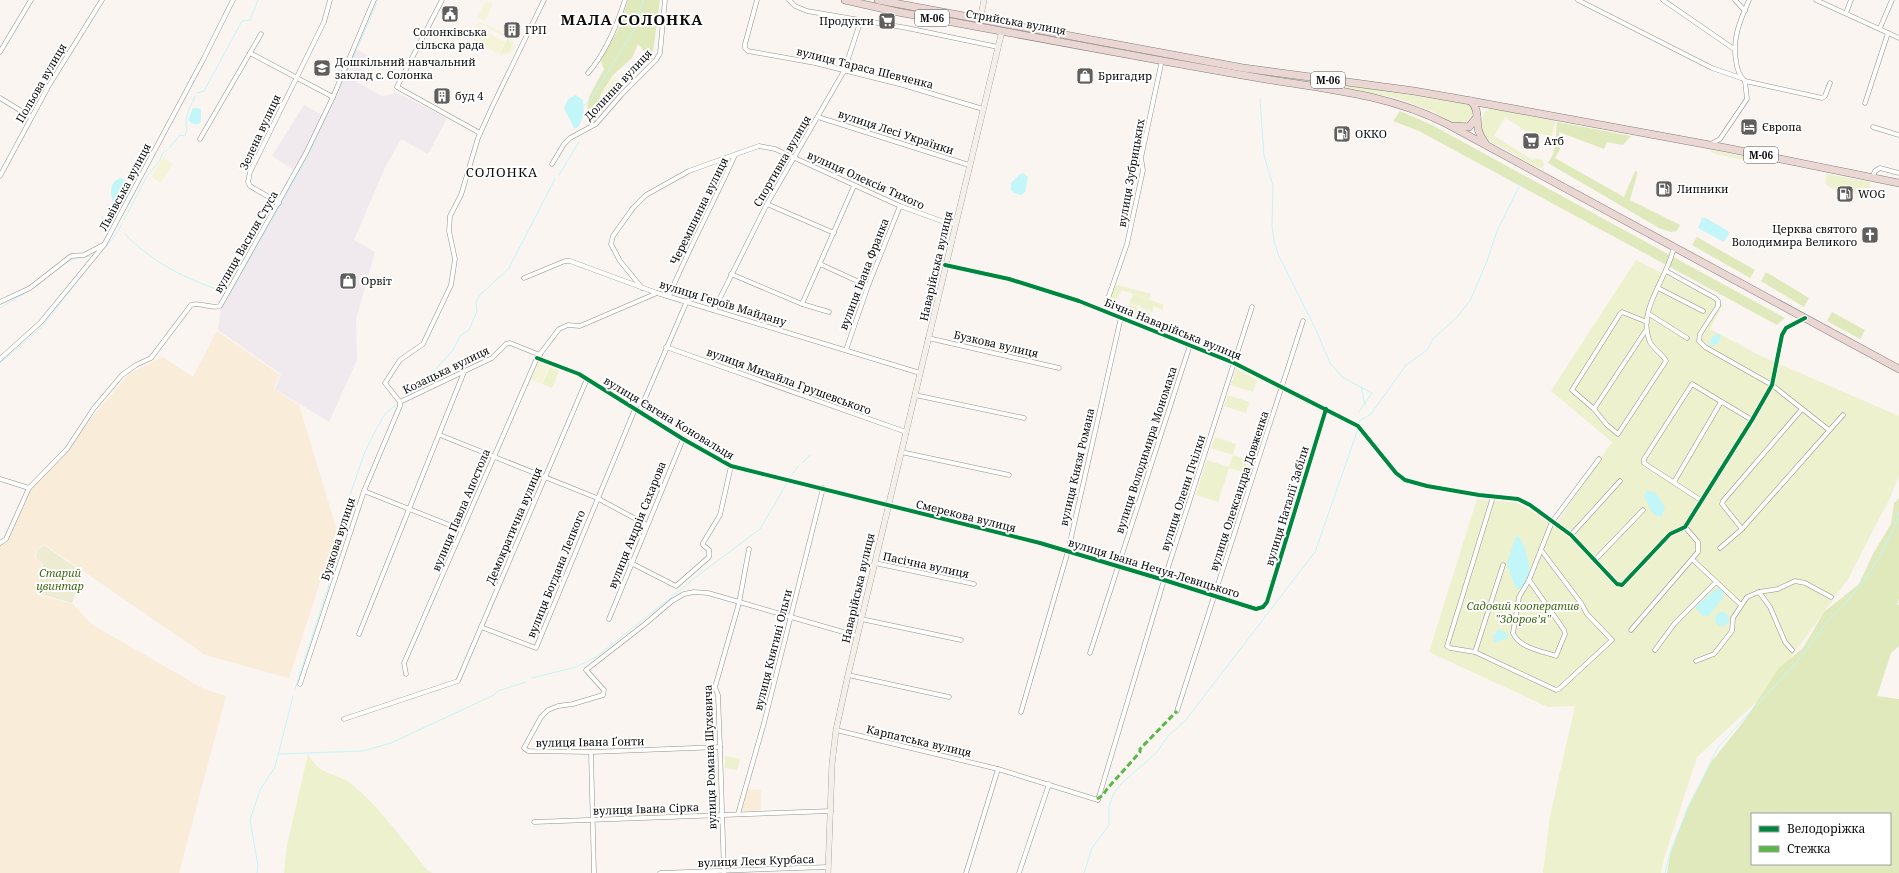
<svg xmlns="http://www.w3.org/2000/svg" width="1899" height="873" font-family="'Noto Serif',serif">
<rect width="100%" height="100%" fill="#faf5f0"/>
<path fill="#f0e9ee" d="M355,49L367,55L357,82L382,96L390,95L395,92L447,118L428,154L401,139L386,165L354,240L375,252L356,319L357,360L329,422L275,389L281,374L218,330L221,307L297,172L272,156L304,105L326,117Z"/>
<g fill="#f9edda">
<path d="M217,331L280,375L274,389L299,405L337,530L289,678L205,655L44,544L36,551L35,558L42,564L36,594L73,604L91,624L204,689L226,696L179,873H0V544L5,543L7,540L31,489L129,374L162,357L193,377Z"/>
<path d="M747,789L761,790V810L741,811Z"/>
</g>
<g fill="#edf1cd">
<path d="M864,0L1086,42V43L863,2Z"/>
<path d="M508,38L512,45C511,52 506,55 500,53Z"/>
<path d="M1095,44L1468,104L1471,106L1475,116L1471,123L1457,125L1432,111L1393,97Z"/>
<path d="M1493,108L1556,119L1552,136L1526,131L1505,117L1494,136L1533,160L1535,158L1542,160L1544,164L1542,168L1535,167L1511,152L1485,139L1479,126L1485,111Z"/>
<path d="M1711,150L1762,160L1766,164L1715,154L1711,152Z"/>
<path d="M1827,174L1870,182L1871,189L1866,194L1862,195L1830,188L1825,183Z"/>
<path d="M1636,260L1723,304L1710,329L1761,356L1899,416V476L1890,498L1848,579L1763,696L1697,757L1665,855L1661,873H1543L1550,816L1575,706L1548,707L1429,652L1477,499L1516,503L1531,510L1554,527L1612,442L1551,391Z"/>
<path d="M1117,285L1151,294L1149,299L1122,290L1112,308L1106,306L1113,288Z"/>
<path d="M1133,294L1164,305L1162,310L1154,306L1152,312L1142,308L1139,305L1138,306L1129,303Z"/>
<path d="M1129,304L1137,307L1138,310L1135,319L1125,314Z"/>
<path d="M1141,309L1151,313L1147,323L1136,319L1139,310Z"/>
<path d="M550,367L559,371L552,388L542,384Z"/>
<path d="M1236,369L1257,380L1253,392L1231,385Z"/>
<path d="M1228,395L1249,402L1246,413L1224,406Z"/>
<path d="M1215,437L1236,444L1233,455L1256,462L1252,475L1229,468L1218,502L1196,495L1207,460L1229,467L1233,455L1211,448Z"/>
<path d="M308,754C322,779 337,771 354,786C382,810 405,843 428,871L433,873H284L287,845Z"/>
<path d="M725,756L740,759L737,770L725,768Z"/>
</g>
<g fill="#e0e9bb" fill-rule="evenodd">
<path d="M628,0H660L652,60L638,44L632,58L613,75L601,94L595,122L586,118L589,97L604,69L601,61L620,26Z"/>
<path d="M1400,111L1432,125L1785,318L1777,325L1419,131L1393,121Z"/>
<path d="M1557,122L1631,136L1623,145L1607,142L1604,149L1559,132L1562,145L1555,158L1624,197L1635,171L1637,172V175L1630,200L1680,225L1677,231L1671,232L1659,228L1548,163C1558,149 1555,138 1557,122Z"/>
<path d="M1697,237L1755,270L1750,278L1692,245Z"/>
<path d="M1766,272L1809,298L1804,307L1761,281Z"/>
<path d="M1832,312L1865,330L1860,339L1827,321Z"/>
<path d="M1899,498V599L1897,604L1899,605V646L1891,653L1877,696L1899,699V873H1667L1670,855L1688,806L1712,761L1744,721L1779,668L1803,648L1824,612L1859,584L1873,554L1891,524L1894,503ZM1752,814H1890V864H1752Z"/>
</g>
<path fill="#edebd2" d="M44,545L78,569L81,575L72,603L37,593L43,564L36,558L37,551Z"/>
<g fill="#f5f4d8" fill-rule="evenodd">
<path d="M486,1L493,4L485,21L477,17Z"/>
<path d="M479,23L486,24L509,36L513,41L514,49L509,54L502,56L474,41L471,30ZM483,25L510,40C513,45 512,51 505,54L499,53L505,42L484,31L478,41L475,39L474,31L477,27Z"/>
<path d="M614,76L624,83L611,102L601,95Z"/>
<path d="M163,157L173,164L161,183L151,177Z"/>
<path d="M538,362L549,367L541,384L531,379Z"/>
</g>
<g fill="#c2f6f8">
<path d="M576,95L583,100C584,112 585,118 577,128H574L564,108L568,99Z"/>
<path d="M193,108L201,109V121L199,124H193L188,120Z"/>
<path d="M1023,173L1028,177L1025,192L1021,195L1014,193L1011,190V183L1019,175Z"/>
<path d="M121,178L125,180C128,190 129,200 120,207L113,203C110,192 109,182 121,178Z"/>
<path d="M1702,218H1706L1728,231L1729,233L1724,242L1698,228Z"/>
<path d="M1719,334L1721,336L1718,344L1711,346L1710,340L1714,335Z"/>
<path d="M1647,491L1655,492L1665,507L1662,516H1656L1650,510L1644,495Z"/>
<path d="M1518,536C1524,541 1531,566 1529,574C1528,580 1523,586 1519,590L1515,587L1507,564L1515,538Z"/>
<path d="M1716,589L1723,590V598L1708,616H1703L1695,607Z"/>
<circle cx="1722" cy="619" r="7"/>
<path d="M1499,629L1505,632L1508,636L1507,639L1501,640L1497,643L1494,641L1493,635Z"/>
</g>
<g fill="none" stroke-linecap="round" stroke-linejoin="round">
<g stroke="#c2f6f8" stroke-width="1">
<path d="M358,47L378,0"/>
<path d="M346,74L357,49"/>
<path d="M197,93L204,91L242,21L250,20L258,0"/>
<path d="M1260,99L1264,155L1273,186L1272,225L1274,241L1278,254L1317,332L1330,363L1342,377L1372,393L1359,412"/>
<path d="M583,107L591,99L635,28L643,0"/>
<path d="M170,147L180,135L185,136L187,129C183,117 191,107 195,96"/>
<path d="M310,152L345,75"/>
<path d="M559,175L579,142"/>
<path d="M124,220L146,178L160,160L162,154L167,150"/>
<path d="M125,234C150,261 189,281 223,291"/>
<path d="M101,252L115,236L122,224"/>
<path d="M242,273L308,156"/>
<path d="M34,287L62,265L73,259L90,256"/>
<path d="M230,294L239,279"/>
<path d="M0,308L30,290"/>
<path d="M0,363L41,328L89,266"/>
<path d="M1361,387L1365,404"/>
<path d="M403,399L421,388L434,371L453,350L460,336L469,330L477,311L476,302L480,295L509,268L555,179"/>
<path d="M1359,425V421L1371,414L1406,365L1427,350L1433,339L1457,317L1470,301L1487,261L1497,231L1522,181"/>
<path d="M802,463L810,455"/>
<path d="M790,478L798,466"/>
<path d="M532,678L576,667L596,657L704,571L760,529L787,483"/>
<path d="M295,689L339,554L346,507L364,454L374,433L385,414L397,404"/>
<path d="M279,754L363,751L391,743L494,695L498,691L526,682"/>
<path d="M257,873L258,866L250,820L260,790L275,767L293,696"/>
<path d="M1084,873L1092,848L1109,825V807L1113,795L1120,785L1156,753L1169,735L1185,721L1315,552L1358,429"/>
<path d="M1665,873L1671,850L1689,806L1718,747L1797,662L1826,623L1846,603L1869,573L1881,554L1894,528L1899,512"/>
</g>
<g stroke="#93918f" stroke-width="5">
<g id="street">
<path d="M442,0L397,87L480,133"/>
<path d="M757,0L745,44V48L748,51L815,63L903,85L983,109"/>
<path d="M789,0L795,6L807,11L907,28L998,47"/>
<path d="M1578,0L1712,68L1741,78"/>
<path d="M1663,0L1734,49"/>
<path d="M1735,0L1745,11"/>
<path d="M1816,0L1899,38"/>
<path d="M1846,13L1851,0"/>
<path d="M1880,28L1892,0"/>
<path d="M0,52L31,0"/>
<path d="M250,53L333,97"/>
<path d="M588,73C606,53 617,25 625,0"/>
<path d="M1745,81L1822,98L1825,96L1830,83"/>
<path d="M0,98L31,117"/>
<path d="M1865,103L1888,33"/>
<path d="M818,117L969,165"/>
<path d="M1873,127L1899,135"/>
<path d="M200,139L261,34"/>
<path d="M1711,144L1720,139L1747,99L1745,81C1739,76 1737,69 1736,61C1732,38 1740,21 1749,0"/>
<path d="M552,164L564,144L570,138L596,124L622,94L656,60L660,53L665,0"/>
<path d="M0,176L48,87L102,0"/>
<path d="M1872,178L1875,171L1880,168L1899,173"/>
<path d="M279,203L250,186L248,182L250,172L324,22L330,0"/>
<path d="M767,204L834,233"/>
<path d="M820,264L868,286"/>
<path d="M945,265L1009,279L1079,301L1234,363L1358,426L1396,473L1405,480L1427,486L1479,495L1518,499L1530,505L1571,535L1617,584L1622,585L1670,534L1685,527L1752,420L1772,385L1782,335L1786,328L1805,318"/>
<path d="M1666,271L1715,298L1718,301V306L1700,334L1699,341L1705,347L1772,385L1829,430"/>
<path d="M731,274L802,304L829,312"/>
<path d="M524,278L565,261H570L657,293L920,373"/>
<path d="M642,288L620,261L611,244L613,236L633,208L646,195L689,171L711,163L759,146L775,149L900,206L947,223L955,224"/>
<path d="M1658,288L1703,311"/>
<path d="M669,296C689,248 714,202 735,155"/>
<path d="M0,302L30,288L71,256L84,255L103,245"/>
<path d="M802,304L854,186"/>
<path d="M714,310L767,204L844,71L861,20"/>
<path d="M1104,310L1127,244L1143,170L1141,158L1162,60"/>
<path d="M1649,314L1687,338"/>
<path d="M1647,322L1622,312L1620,314L1572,390L1594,409L1607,425L1618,434L1666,361C1662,353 1654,350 1650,342C1636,310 1668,278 1674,247"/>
<path d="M928,338L1059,368"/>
<path d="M666,347L906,432"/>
<path d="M846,350L868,286L900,206"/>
<path d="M537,358L579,374L683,439L731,466L1040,543L1164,580L1256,609L1263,607L1267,602L1326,409"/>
<path d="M0,359L41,322L104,245L204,58L233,0"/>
<path d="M915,395L1024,418"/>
<path d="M400,402L385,383L400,360L423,344L451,285L455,259L449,231L450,216L461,195L478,138L493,105L544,0"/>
<path d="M400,402L492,358L506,344L510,343L540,355"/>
<path d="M1594,409L1646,330"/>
<path d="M639,412L687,301"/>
<path d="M440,435L597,498L647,525"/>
<path d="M901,452L1009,475"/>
<path d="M0,479L29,488"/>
<path d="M1674,482L1721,402"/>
<path d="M364,491L462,530"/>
<path d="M1493,497L1447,646L1450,648L1475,652L1556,690L1559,689L1612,640L1587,614L1581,603L1541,550"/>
<path d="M1702,501L1644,463V459L1692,384L1752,420"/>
<path d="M1742,529L1722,504L1723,501L1802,409"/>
<path d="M1571,535L1620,481"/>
<path d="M0,543L6,539L29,488L67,449L94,408L122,375L136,365L151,358L191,305C200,302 211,309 220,306L306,153L333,97L374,0"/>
<path d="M1720,548L1742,529L1843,415"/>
<path d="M1692,559L1741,605"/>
<path d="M1595,560L1643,510"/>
<path d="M631,563L676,586L709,557V550L703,545V543L720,515L731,466"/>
<path d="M875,563L974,584"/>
<path d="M1529,580L1564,630L1565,634L1556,656C1542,651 1519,648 1513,633L1519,597L1529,580L1552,522L1599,459"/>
<path d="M1759,592L1770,607L1785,642L1792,650"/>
<path d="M609,619L683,439"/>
<path d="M861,619L961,640"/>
<path d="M481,627L536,648L635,409"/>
<path d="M1631,630L1698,552V542L1685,527"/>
<path d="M359,634L464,372"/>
<path d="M1655,650L1675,623L1716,582"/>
<path d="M1475,652L1503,565"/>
<path d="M1090,653L1190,345"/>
<path d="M1696,661L1714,654L1732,631L1733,618L1747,597L1759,592L1778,589L1795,581L1805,583L1831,597"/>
<path d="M406,674L404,663L537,358L559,329L568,325L580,326L657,293"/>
<path d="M848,675L949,697"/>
<path d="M300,684L364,491L400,406V402"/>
<path d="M1177,711L1303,321"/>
<path d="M1021,712L1068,551L1121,317"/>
<path d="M344,719L458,681L587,379"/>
<path d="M836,730L998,769L1098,800L1097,799"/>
<path d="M720,747L591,752L528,751L524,748L541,717L548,710L558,706L573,704L603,695L604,690L586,670L645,624L672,601L684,594L694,592L708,593L857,636"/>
<path d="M591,752L594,873"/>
<path d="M1098,800L1164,580L1252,307"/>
<path d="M738,814L764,723L823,488"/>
<path d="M534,822L831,811"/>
<path d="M660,873L828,867"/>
<path d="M724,873L720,747L718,695L715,687L739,603L749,549"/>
<path d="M966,873L998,769"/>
<path d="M1019,873L1049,784"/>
</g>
</g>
<g stroke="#8a8885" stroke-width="6">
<g id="secondary">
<path d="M980,20L984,0"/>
<path d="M828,873L832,764L836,730L848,675L1002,31"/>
</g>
</g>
<g stroke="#807e7c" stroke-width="8">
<g id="highway">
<path d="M845,0L898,12C1012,33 1127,55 1242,75C1313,88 1382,91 1447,124L1899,369"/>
<path d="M878,0L1243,68L1414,91L1471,101L1726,148L1899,183"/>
<path d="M1471,101C1483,114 1471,125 1485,143"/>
<path d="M1455,126L1469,127L1477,117"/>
</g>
</g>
<use href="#street" stroke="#fefefd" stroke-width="4"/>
<use href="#secondary" stroke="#f4efe8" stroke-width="5.5"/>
<use href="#highway" stroke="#ead7d3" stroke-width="7"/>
<path stroke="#58b947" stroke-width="3" stroke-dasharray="6 3" stroke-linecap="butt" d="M1097,799L1103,795L1107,789L1140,752V749L1177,711"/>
<g stroke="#fff" stroke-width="6">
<g id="cycleway">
<path d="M945,265L1009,279L1079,301L1234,363L1358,426L1396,473L1405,480L1427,486L1479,495L1518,499L1530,505L1571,535L1617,584L1622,585L1670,534L1685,527L1752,420L1772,385L1782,335L1786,328L1805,318"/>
<path d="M537,358L579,374L683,439L731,466L1040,543L1164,580L1256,609L1263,607L1267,602L1326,409"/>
</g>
</g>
<use href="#cycleway" stroke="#00873e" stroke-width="4"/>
</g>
<defs>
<g id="civic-square" transform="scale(0.9)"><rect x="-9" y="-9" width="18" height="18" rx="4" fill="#5f5e5c" stroke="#fff"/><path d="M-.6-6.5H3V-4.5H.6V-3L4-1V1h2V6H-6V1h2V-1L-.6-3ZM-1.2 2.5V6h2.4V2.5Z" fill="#fff"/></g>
<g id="supermarket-square" transform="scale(0.9)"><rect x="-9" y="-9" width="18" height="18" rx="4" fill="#5f5e5c" stroke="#fff"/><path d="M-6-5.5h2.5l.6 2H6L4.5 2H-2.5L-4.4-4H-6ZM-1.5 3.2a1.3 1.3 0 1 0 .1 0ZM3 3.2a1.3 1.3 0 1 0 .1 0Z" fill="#fff"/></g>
<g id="building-square" transform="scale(0.9)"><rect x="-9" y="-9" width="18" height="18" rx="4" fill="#5f5e5c" stroke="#fff"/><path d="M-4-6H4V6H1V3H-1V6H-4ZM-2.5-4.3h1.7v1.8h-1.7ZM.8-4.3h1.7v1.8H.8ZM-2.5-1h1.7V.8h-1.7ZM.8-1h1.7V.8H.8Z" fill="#fff"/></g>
<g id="school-square" transform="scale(0.9)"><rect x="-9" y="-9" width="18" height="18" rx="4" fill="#5f5e5c" stroke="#fff"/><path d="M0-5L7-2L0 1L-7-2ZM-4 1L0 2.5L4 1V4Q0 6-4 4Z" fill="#fff"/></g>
<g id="shop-square" transform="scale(0.9)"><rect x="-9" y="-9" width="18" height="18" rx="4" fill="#5f5e5c" stroke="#fff"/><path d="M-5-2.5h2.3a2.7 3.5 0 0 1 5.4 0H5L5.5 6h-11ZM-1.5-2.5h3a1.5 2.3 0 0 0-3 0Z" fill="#fff"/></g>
<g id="hotel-square" transform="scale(0.9)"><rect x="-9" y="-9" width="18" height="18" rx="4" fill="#5f5e5c" stroke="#fff"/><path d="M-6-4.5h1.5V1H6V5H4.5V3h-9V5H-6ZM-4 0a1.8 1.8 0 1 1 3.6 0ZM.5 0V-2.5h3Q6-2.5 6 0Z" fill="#fff"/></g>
<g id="fuel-square" transform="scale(0.9)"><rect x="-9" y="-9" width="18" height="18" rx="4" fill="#5f5e5c" stroke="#fff"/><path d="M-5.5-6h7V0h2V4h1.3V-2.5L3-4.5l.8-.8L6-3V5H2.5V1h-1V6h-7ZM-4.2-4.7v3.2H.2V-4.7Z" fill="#fff"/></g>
<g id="church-square" transform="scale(0.9)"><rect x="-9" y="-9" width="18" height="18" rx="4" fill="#5f5e5c" stroke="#fff"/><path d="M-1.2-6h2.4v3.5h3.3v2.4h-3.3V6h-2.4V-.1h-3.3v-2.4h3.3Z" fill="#fff"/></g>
</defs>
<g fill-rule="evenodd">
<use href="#civic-square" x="450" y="14"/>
<use href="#supermarket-square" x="887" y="21"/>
<use href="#building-square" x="512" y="30"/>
<use href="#school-square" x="322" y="68"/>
<use href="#shop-square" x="1085" y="76"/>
<use href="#building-square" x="442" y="96"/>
<use href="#hotel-square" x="1749" y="127"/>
<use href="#fuel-square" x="1342" y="134"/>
<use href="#supermarket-square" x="1531" y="141"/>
<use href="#fuel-square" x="1664" y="189"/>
<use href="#fuel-square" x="1845" y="194"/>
<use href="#church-square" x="1870" y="235"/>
<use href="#shop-square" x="348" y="281"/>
</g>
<g text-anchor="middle" stroke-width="4" stroke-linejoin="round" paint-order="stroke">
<g fill="#fff" stroke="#555" stroke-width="1">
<rect x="915" y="10" width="34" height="16" rx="3"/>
<rect x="1311" y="72" width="34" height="16" rx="3"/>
<rect x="1744" y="147" width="34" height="16" rx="3"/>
</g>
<g font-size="10" font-weight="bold" fill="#0c0c0c">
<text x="932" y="22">М-06</text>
<text x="1328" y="84">М-06</text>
<text x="1761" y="159">М-06</text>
</g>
<g font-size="11" fill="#0c0c0c" stroke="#fff" text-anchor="start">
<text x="874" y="25" text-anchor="end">Продукти</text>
<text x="525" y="34">ГРП</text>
<text x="450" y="36" text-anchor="middle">Солонківська<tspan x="450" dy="13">сільска рада</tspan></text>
<text x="335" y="66">Дошкільний навчальний<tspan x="335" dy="13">заклад с. Солонка</tspan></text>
<text x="1098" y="80">Бригадир</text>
<text x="455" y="100">буд 4</text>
<text x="1762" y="131">Європа</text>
<text x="1355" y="138">ОККО</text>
<text x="1544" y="145">Атб</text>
<text x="1677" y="193">Липники</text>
<text x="1858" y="198">WOG</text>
<text x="1857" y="233" text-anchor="end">Церква святого<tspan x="1857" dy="13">Володимира Великого</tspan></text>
<text x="361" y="285">Орвіт</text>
</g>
<g font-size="11" fill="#0c0c0c" stroke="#fff">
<text transform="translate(1016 22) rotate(10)" y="4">Стрийська вулиця</text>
<text transform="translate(865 68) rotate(14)" y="4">вулиця Тараса Шевченка</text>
<text transform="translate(41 83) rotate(-60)" y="4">Польова вулиця</text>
<text transform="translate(618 85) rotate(-47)" y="4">Долинна вулиця</text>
<text transform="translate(260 132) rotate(-65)" y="4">Зелена вулиця</text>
<text transform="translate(896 132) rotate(18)" y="4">вулиця Лесі Українки</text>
<text transform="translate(782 161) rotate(-60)" y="4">Спортивна вулиця</text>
<text transform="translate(1131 173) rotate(-80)" y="4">вулиця Зубрицьких</text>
<text transform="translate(866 180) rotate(24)" y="4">вулиця Олексія Тихого</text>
<text transform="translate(125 187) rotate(-62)" y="4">Львівська вулиця</text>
<text transform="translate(699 211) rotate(-64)" y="4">Черемшинна вулиця</text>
<text transform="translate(246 242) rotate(-60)" y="4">вулиця Василя Стуса</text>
<text transform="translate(936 266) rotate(-77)" y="4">Наварійська вулиця</text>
<text transform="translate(864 274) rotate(-69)" y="4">вулиця Івана Франка</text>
<text transform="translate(723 303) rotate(17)" y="4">вулиця Героїв Майдану</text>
<text transform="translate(1173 329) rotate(22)" y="4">Бічна Наварійська вулиця</text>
<text transform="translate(996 344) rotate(13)" y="4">Бузкова вулиця</text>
<text transform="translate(446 370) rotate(-26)" y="4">Козацька вулиця</text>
<text transform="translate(789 381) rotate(20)" y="4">вулиця Михайла Грушевського</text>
<text transform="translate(669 418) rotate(31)" y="4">вулиця Євгена Коновальця</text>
<text transform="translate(1146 450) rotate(-72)" y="4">вулиця Володимира Мономаха</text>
<text transform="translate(1077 467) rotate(-77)" y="4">вулиця Князя Романа</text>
<text transform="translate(1239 491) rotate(-72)" y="4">вулиця Олександра Довженка</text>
<text transform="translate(1183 493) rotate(-72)" y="4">вулиця Олени Пчілки</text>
<text transform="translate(1287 506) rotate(-73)" y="4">вулиця Наталії Забіли</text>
<text transform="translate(461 510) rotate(-67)" y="4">вулиця Павла Апостола</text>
<text transform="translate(966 516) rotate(14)" y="4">Смерекова вулиця</text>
<text transform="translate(637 525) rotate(-68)" y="4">вулиця Андрія Сахарова</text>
<text transform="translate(514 526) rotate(-67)" y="4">Демократична вулиця</text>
<text transform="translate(338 539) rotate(-72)" y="4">Бузкова вулиця</text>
<text transform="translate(926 565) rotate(12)" y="4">Пасічна вулиця</text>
<text transform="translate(1154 568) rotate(17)" y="4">вулиця Івана Нечуя-Левицького</text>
<text transform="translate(556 574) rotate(-68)" y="4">вулиця Богдана Лепкого</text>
<text transform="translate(858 588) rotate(-77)" y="4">Наварійська вулиця</text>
<text transform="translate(773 650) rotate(-76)" y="4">вулиця Княгині Ольги</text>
<text transform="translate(919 741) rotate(13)" y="4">Карпатська вулиця</text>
<text transform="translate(590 742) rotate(-1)" y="4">вулиця Івана Ґонти</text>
<text transform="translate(710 757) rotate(-92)" y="4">вулиця Романа Шухевича</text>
<text transform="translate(646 809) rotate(-2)" y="4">вулиця Івана Сірка</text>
<text transform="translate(756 861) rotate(-2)" y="4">вулиця Леся Курбаса</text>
</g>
<g font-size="11" font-style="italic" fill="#416a16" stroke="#fff">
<text x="60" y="577">Старий<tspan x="60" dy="13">цвинтар</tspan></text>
<text x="1523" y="610">Садовий кооператив<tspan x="1523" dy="13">"Здоров’я"</tspan></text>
</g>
<g font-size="13" letter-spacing="1" fill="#0c0c0c" stroke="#fff">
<text x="502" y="177">СОЛОНКА</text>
</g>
<g font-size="15" font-weight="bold" letter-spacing="1" fill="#0c0c0c" stroke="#fff">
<text x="632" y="25">МАЛА СОЛОНКА</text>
</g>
</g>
<rect x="1751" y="813" width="140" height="52" fill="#ffffff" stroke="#9e9e9e"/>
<rect x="1759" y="826" width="20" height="6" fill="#00873e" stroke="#9e9e9e"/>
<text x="1787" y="833" font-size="12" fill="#0c0c0c">Велодоріжка</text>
<rect x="1759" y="846" width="20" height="6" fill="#58b947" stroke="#9e9e9e"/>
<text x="1787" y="853" font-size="12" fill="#0c0c0c">Стежка</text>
</svg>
